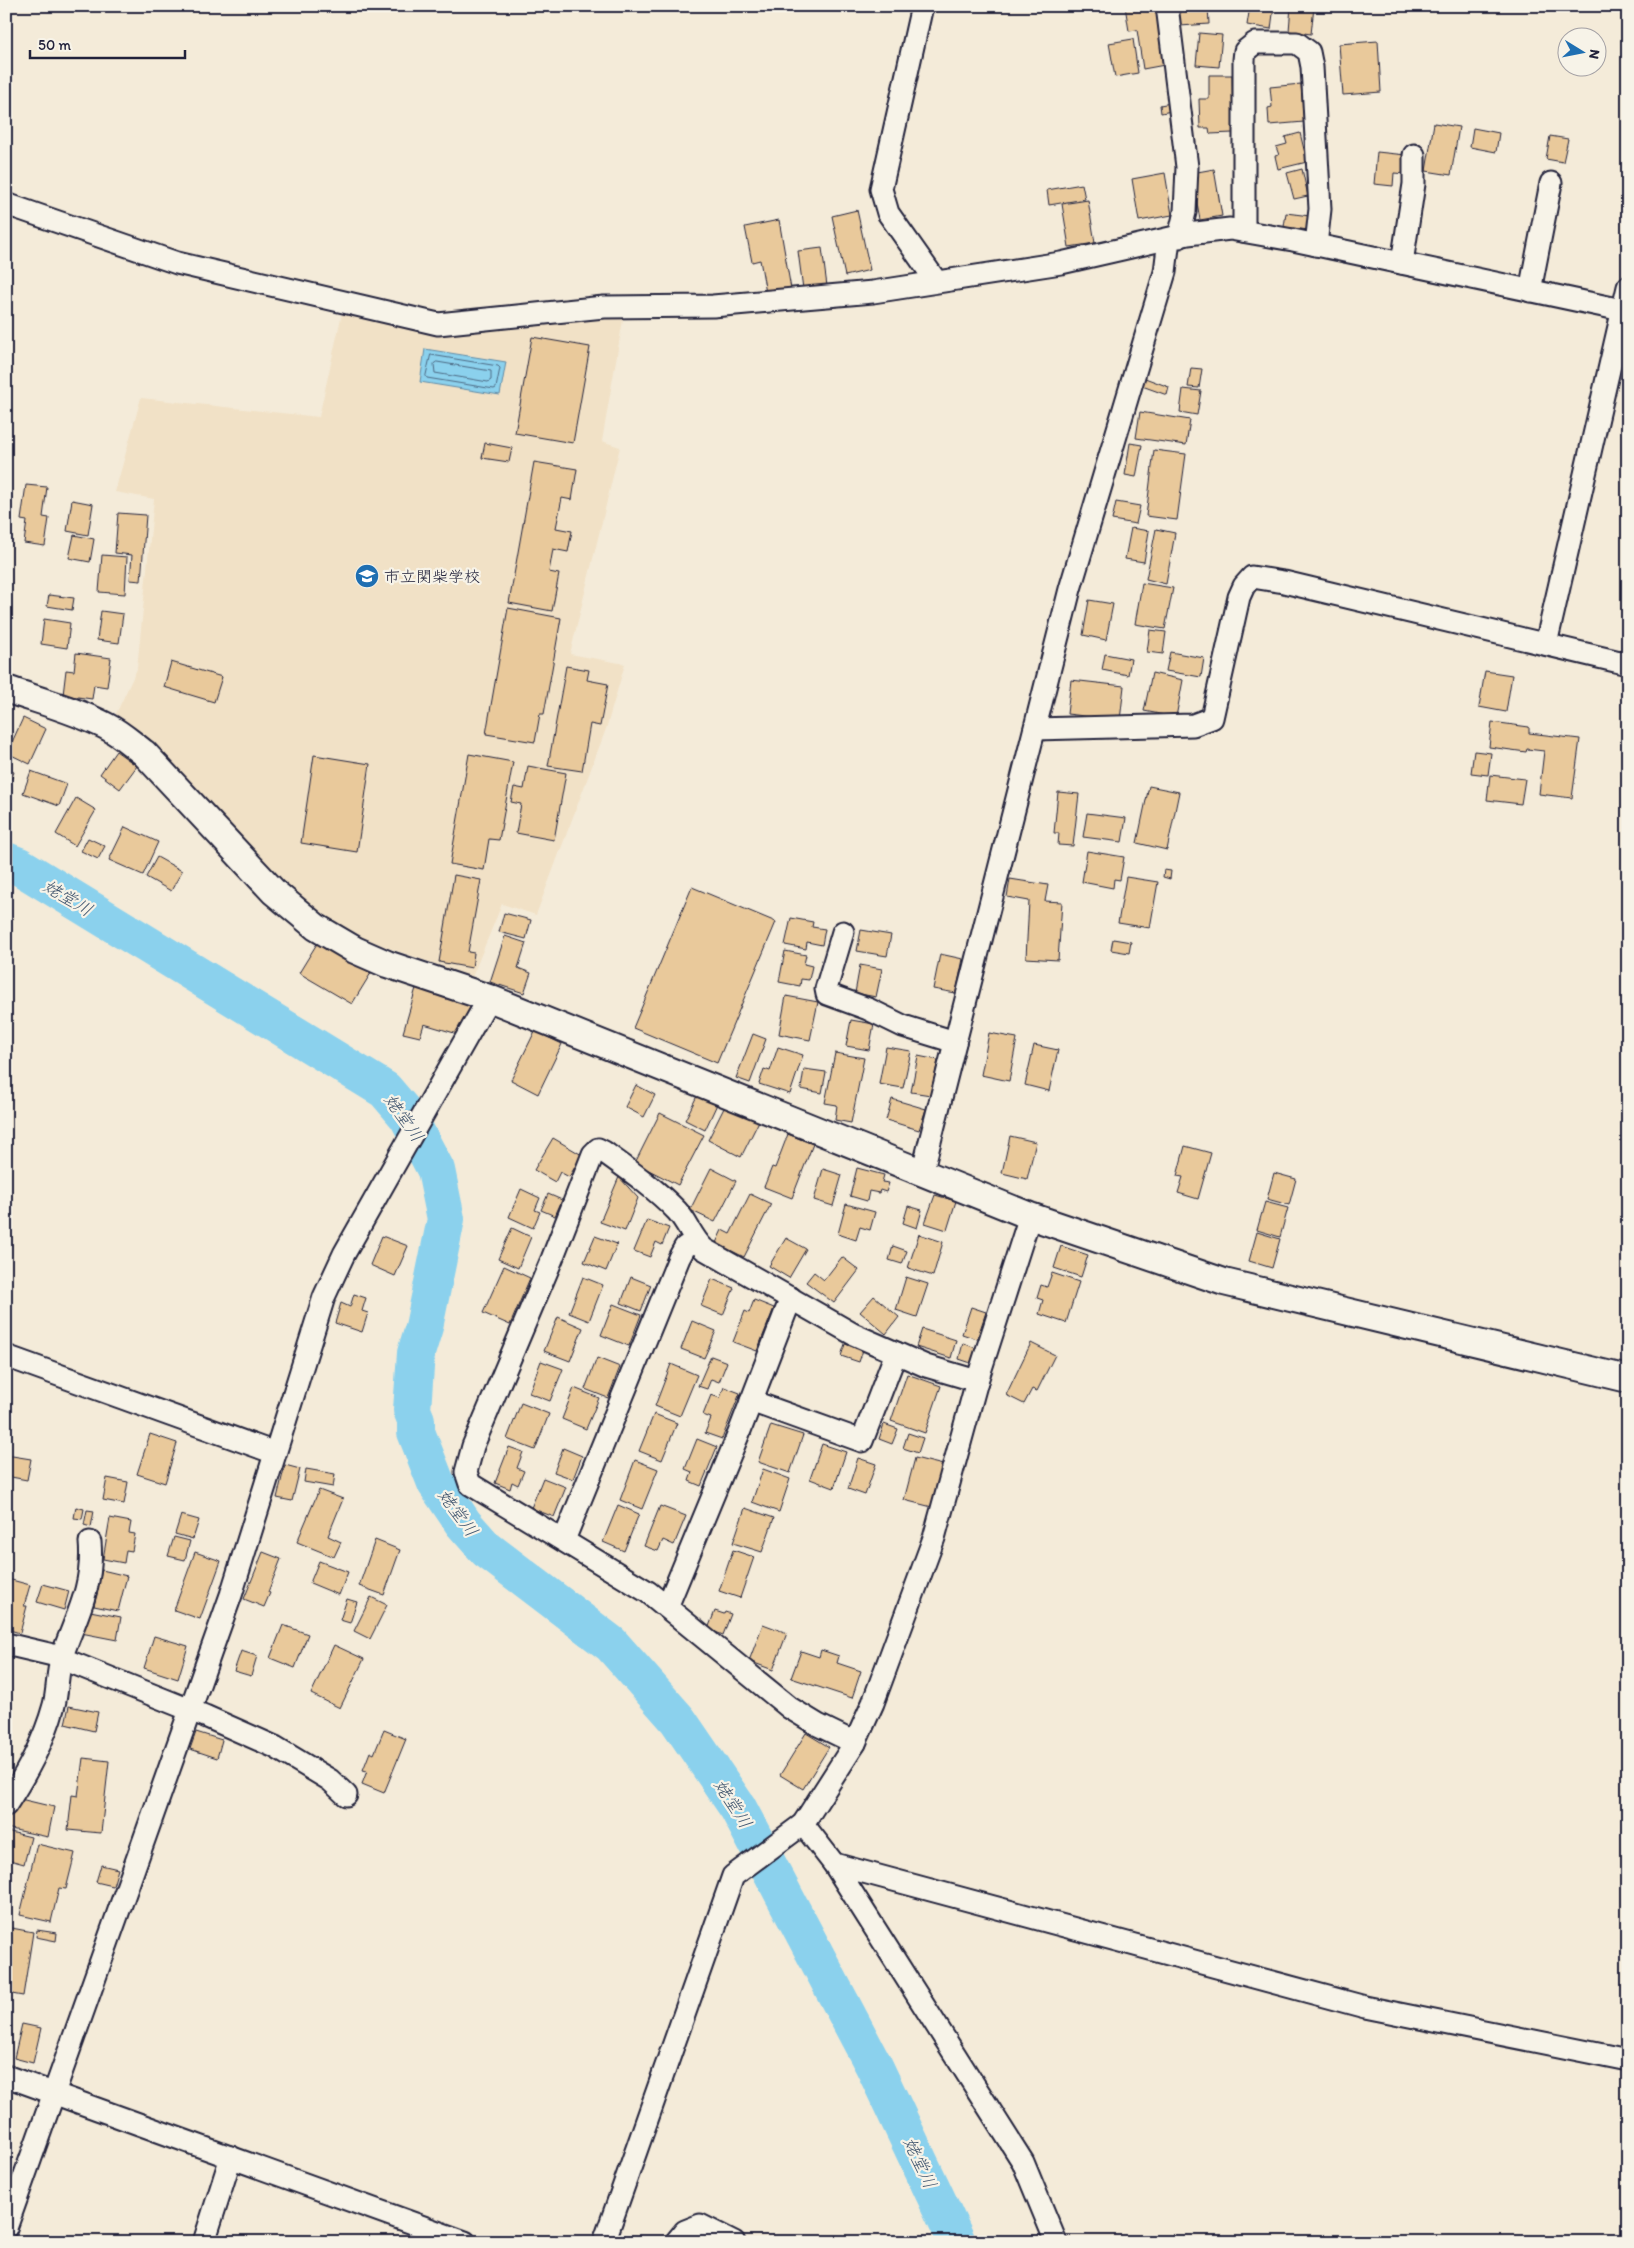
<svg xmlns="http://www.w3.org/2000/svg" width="1634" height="2248" font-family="Itim,'Klee One',sans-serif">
<rect width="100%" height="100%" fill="#f4ebd9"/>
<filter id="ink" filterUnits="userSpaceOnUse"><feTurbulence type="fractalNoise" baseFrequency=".02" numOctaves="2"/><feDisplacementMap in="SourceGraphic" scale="10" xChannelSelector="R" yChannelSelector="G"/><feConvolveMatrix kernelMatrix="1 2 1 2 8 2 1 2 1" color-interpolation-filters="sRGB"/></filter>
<g filter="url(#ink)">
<path fill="#f1e1c6" d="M343,309L443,331L624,314L602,441L620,447L570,654L625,664L606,729L536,915L502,904L472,977L386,947L345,930L296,893L115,716L137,669L154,499L115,492L141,398L319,417Z"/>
<path fill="#8bd1ed" stroke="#618ba6" d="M425,349L506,362L500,395L420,382Z"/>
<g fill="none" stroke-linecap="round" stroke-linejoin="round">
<g stroke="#4c6882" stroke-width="1">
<path d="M431,355L498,366L500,368L496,388L494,389L427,378L426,376Z"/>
<path d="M437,362L491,371V380L488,382L435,373L434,364Z"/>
</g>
<path stroke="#8bd1ed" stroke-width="38" d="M6,861L19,866L385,1090L408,1117L436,1170L446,1219L424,1327L416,1353L412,1410L416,1420V1432L436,1483L463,1523L486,1549L611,1644L678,1720L738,1808L874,2066L957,2242"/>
</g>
<g fill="#e9c99b" stroke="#22223b">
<path d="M1125,6H1160L1170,64L1143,69L1137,30L1129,31Z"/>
<path d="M1178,6H1208L1209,24L1180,26Z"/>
<path d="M1250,6H1274L1271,29L1247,25Z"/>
<path d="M1291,6L1314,7L1311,34L1289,31Z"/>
<path d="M1199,33L1222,35L1219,67L1196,65Z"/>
<path d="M1133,39L1138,73L1115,77L1109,43Z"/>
<path d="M1378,41L1381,92L1343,95L1339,44Z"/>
<path d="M1209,75H1232L1233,133L1210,134L1209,128H1200L1199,99H1209Z"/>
<path d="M1301,84L1304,122L1269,125L1268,108L1272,107L1270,87Z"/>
<path d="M1171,103L1172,111L1161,113L1160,105Z"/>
<path d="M1434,123L1459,127L1451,175L1426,171Z"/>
<path d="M1473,128L1499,133L1496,152L1470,147Z"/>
<path d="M1300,133L1307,162L1278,169L1275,156L1279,155L1276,147L1287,144L1285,137Z"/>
<path d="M1550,136L1568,139L1563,162L1546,159Z"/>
<path d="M1377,152L1406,155L1405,174L1394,173L1393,186L1374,184Z"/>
<path d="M1214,169L1222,216L1200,220L1192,173Z"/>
<path d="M1302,169L1308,196L1294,199L1287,173Z"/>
<path d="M1165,173L1172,215L1139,221L1132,179Z"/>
<path d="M1082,184L1085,199L1049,205L1047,190Z"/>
<path d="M1088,200L1095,243L1069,247L1062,204Z"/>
<path d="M857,210L870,270L845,276L832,216Z"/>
<path d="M1286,213L1310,216L1309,230L1284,227Z"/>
<path d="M779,220L791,289L766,293L760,260L752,262L745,227Z"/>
<path d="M822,248L827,286L803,289L798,251Z"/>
<path d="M532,337L590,347L573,443L515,433Z"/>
<path d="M1191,368L1202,369L1199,388L1188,387Z"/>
<path d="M1145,378L1169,387L1167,395L1142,386Z"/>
<path d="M1183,389L1201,391L1197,415L1180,412Z"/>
<path d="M1140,412L1190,420L1186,445L1136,438Z"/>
<path d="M485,443L512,448L509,462L482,458Z"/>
<path d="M1130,443L1142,445L1136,477L1125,475Z"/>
<path d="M1154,450L1186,454L1177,520L1146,516Z"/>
<path d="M534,462L577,469L572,500L562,498L556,528L572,531L568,552L553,549L549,572L559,574L552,611L509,603Z"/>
<path d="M26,485L47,487L43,517L49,518L45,546L24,543L27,521L21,520Z"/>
<path d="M72,500L93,504L88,535L67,531Z"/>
<path d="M1116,502L1140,506L1136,524L1112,520Z"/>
<path d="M118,513L146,515L141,581L130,580L132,555L115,553Z"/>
<path d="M1131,528L1149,531L1144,562L1125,559Z"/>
<path d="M1156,529L1175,533L1166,584L1146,579Z"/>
<path d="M74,535L94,539L90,562L69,558Z"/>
<path d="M102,555L127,557L125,594L99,592Z"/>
<path d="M1142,583L1173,588L1165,629L1135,624Z"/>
<path d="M49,595L74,598L72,610L47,606Z"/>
<path d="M1089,600L1113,604L1106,640L1083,635Z"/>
<path d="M508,608L561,618L544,714H540L535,742L486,734Z"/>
<path d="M101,611L123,614L119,643L97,640Z"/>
<path d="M44,619L70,623L67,648L41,644Z"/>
<path d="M1150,630L1166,632L1163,654L1147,652Z"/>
<path d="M1170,652L1204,658L1201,677L1166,671Z"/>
<path d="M76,653L111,658L107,687L94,685L92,699L63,695L66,670L74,671Z"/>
<path d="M1105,654L1131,659L1128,675L1102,670Z"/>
<path d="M171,662L222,677L214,702L164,687Z"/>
<path d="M566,666L589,670L587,680L608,684L600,726L590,724L582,771L548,766Z"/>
<path d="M1485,671L1512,675L1506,712L1479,707Z"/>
<path d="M1152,673L1183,680L1176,717L1144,711Z"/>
<path d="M1071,680L1124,686L1120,720L1067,714Z"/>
<path d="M23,718L46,729L30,764L7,753Z"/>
<path d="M1492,722L1529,727V733L1580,739L1572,798L1539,794L1544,751L1527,749L1526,752L1489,747Z"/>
<path d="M116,751L137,766L120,789L100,774Z"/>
<path d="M1474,751L1491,753L1488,775L1471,773Z"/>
<path d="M469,754L513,762L499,840L489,839L484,870L450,864Z"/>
<path d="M314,755L370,764L357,852L301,843Z"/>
<path d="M528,766L566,773L554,840L516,833L521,804L511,802L514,787L524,789Z"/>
<path d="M6,770L14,772L10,783L6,782Z"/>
<path d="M31,771L67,784L59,806L23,793Z"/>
<path d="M1490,775L1525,779L1521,804L1487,800Z"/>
<path d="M1149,786L1179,792L1167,850L1137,843Z"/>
<path d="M1058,792L1079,794L1073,846L1058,845L1059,833H1054Z"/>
<path d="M76,798L96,810L75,846L56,834Z"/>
<path d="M1087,813L1126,818L1122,842L1083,837Z"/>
<path d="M125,827L158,842L143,875L109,860Z"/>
<path d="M88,838L105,846L98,859L81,851Z"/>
<path d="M1087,851L1124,857L1120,880L1114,879L1113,888L1082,882Z"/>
<path d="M157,857L182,871L171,891L146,877Z"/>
<path d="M1164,870L1171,871L1170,879L1163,877Z"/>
<path d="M454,875L481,880L468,952L474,953L472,968L439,962Z"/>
<path d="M1126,877L1158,882L1150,928L1118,923Z"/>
<path d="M1010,879L1048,885L1045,901L1062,902L1058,960L1026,958L1029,901L1007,897Z"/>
<path d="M692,887L776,922L717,1063L633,1028Z"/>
<path d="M504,913L531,920L526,939L499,932Z"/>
<path d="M791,918L813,922L812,927L825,929L822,945L807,942L806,949L785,945Z"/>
<path d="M861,930L891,935L887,956L857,951Z"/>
<path d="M505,936L526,943L518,968L531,973L524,993L490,982Z"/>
<path d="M1113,939L1131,942L1129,953L1111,950Z"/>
<path d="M318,942L371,973L352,1004L299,973Z"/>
<path d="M785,951L806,955L804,964L812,966L809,980L801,979L800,986L779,982Z"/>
<path d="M940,954L963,959L956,993L933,989Z"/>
<path d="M860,965L882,969L876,997L855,993Z"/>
<path d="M416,988L473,1004L470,1016L466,1015L461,1035L424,1024L420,1037L403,1033Z"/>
<path d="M786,996L818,1002L810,1040L779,1034Z"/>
<path d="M851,1020L874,1024L869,1050L846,1046Z"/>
<path d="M535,1031L562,1044L538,1094L511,1080Z"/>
<path d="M989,1033L1017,1038L1009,1081L981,1075Z"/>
<path d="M753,1034L766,1039L750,1083L736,1078Z"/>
<path d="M1034,1045L1058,1050L1049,1091L1025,1085Z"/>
<path d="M778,1047L803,1055L790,1094L759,1084L764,1069L770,1071Z"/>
<path d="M886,1047L911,1051L903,1088L879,1084Z"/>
<path d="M835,1053L864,1058L851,1123L835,1120L837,1105L825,1103Z"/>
<path d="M918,1056L938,1060L931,1095L911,1092Z"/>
<path d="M804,1069L826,1072L822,1093L801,1089Z"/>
<path d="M636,1085L655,1095L644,1117L625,1107Z"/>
<path d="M699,1092L718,1102L705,1130L685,1120Z"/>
<path d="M892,1099L926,1109L919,1130L886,1120Z"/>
<path d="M726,1104L759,1121L741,1157L708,1140Z"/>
<path d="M660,1113L704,1135L678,1185L635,1163Z"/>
<path d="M788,1134L813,1144L792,1198L764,1187L772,1167L775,1168Z"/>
<path d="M1010,1136L1036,1142L1027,1179L1002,1173Z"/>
<path d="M553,1138L582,1155L569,1177L560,1172L555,1182L534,1170Z"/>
<path d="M1185,1146L1211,1153L1198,1199L1178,1193L1183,1177L1177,1176Z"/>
<path d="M711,1168L736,1181L715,1222L690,1210Z"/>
<path d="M857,1168L884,1175L882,1182L889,1183L886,1192L880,1190L879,1193L869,1191L867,1201L850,1196Z"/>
<path d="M823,1169L842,1175L833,1206L814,1200Z"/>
<path d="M1274,1173L1296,1179L1289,1205L1267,1199Z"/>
<path d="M619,1177L638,1198L625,1231L600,1222Z"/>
<path d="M521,1189L540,1198L535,1210L540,1212L533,1228L509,1217Z"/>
<path d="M548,1194L562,1200L555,1216L541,1210Z"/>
<path d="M750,1194L771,1204L744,1257L716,1243L722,1230L730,1234Z"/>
<path d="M935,1195L956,1201L947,1230L925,1223Z"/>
<path d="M1265,1202L1288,1208L1280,1237L1257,1230Z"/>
<path d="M846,1204L875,1212L870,1230L860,1227L856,1240L838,1234Z"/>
<path d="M908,1206L922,1210L917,1228L903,1223Z"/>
<path d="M647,1220L669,1228L662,1245L656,1242L650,1257L634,1251Z"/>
<path d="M512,1228L531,1237L518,1268L498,1259Z"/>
<path d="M1257,1232L1280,1239L1272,1268L1249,1261Z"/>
<path d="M919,1234L943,1242L933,1276L908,1268Z"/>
<path d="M382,1236L408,1246L395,1276L370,1265Z"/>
<path d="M595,1236L617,1244L606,1271L584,1262Z"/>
<path d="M786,1238L806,1249L789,1278L769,1266Z"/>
<path d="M893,1246L907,1251L902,1264L889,1260Z"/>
<path d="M1061,1246L1088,1255L1081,1277L1054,1268Z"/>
<path d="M842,1257L859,1270L834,1303L806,1282L814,1272L824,1280Z"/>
<path d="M504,1266L530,1278L510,1325L483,1313Z"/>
<path d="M1052,1273L1079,1282L1066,1323L1039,1314L1043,1300L1037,1298L1041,1285L1047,1287Z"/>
<path d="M583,1277L603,1285L589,1321L569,1313Z"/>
<path d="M631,1277L651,1285L641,1311L621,1303Z"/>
<path d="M906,1277L928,1284L917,1317L896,1310Z"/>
<path d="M712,1279L734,1288L723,1315L701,1306Z"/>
<path d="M354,1294L366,1298L362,1311L368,1313L362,1332L335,1323L341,1303L350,1307Z"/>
<path d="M874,1296L899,1317L886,1334L860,1312Z"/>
<path d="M754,1300L774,1308L757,1351L733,1342L745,1311L749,1313Z"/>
<path d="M613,1304L641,1315L629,1346L601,1335Z"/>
<path d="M971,1307L986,1312L977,1339L962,1334Z"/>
<path d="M558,1317L583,1328L570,1361L544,1351Z"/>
<path d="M692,1321L716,1331L704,1358L681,1349Z"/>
<path d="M922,1329L956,1340L951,1358L916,1347Z"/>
<path d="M963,1343L978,1349L974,1364L959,1359Z"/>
<path d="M1031,1343L1055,1355L1037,1391L1032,1389L1024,1404L1006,1395Z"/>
<path d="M845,1344L863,1350L859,1362L841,1356Z"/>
<path d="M711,1356L727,1362L719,1382L711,1379L707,1389L698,1386Z"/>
<path d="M597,1358L620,1367L608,1398L585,1389Z"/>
<path d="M541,1361L563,1369L550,1401L529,1393Z"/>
<path d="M671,1364L697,1375L680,1416L655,1406Z"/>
<path d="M907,1374L941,1386L925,1433L891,1421Z"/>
<path d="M724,1387L740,1393L722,1439L705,1433L711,1418L703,1415L711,1395L720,1398Z"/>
<path d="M574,1388L599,1398L586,1429L562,1419Z"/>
<path d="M521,1403L549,1414L535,1450L507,1439Z"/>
<path d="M654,1414L677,1423L662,1460L639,1451Z"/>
<path d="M884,1424L898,1429L892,1444L879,1439Z"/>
<path d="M771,1425L803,1435L790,1473L758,1462Z"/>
<path d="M908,1433L923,1438L918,1453L903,1448Z"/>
<path d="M150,1434L177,1443L165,1483L137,1474Z"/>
<path d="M697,1439L717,1447L701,1486L689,1481L692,1472L685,1469Z"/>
<path d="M822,1444L846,1452L834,1488L810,1479Z"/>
<path d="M509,1447L523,1452L517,1468L524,1471L518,1485L512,1482L510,1489L495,1483Z"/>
<path d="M563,1448L582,1456L573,1479L554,1472Z"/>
<path d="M6,1455L31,1459L27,1480L6,1476Z"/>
<path d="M858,1458L876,1464L865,1495L848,1489Z"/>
<path d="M915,1458L943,1465L932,1507L904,1500Z"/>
<path d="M635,1460L658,1469L642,1509L620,1500Z"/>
<path d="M285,1465L300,1469L292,1501L277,1498Z"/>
<path d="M306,1469L335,1474L333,1487L304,1482Z"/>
<path d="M763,1469L790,1479L779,1512L752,1502Z"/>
<path d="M107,1478L128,1482L124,1504L103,1500Z"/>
<path d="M543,1478L566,1487L554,1517L531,1508Z"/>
<path d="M319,1490L343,1499L328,1536L341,1542L334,1557L297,1542Z"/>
<path d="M618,1505L639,1514L624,1551L603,1542Z"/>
<path d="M660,1506L686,1516L674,1545L663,1540L658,1551L644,1546Z"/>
<path d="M76,1507L84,1509L82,1519L74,1518Z"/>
<path d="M745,1508L774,1518L762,1552L733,1543Z"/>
<path d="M87,1510L94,1511L91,1527L84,1525Z"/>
<path d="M181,1515L199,1520L193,1539L175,1534Z"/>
<path d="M110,1518L131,1522L129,1533L135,1534L132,1551L126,1550L124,1563L103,1559Z"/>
<path d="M174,1537L190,1541L185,1560L168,1556Z"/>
<path d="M375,1540L400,1550L384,1595L359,1586Z"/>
<path d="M733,1550L754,1557L740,1598L719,1591Z"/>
<path d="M195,1552L221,1561L200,1619L174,1610Z"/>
<path d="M263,1552L281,1559L268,1592L270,1593L264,1607L244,1599Z"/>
<path d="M319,1561L348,1572L339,1595L310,1583Z"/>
<path d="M102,1570L127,1576L118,1611L94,1606Z"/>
<path d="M8,1579L30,1585L24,1606H27L20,1633L6,1629V1587Z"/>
<path d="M43,1584L69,1591L64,1610L37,1602Z"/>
<path d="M371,1597L387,1605L370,1639L354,1631Z"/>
<path d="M347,1599L357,1602L350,1623L340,1620Z"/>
<path d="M85,1610L121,1617L117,1640L81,1633Z"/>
<path d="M715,1611L724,1614L725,1612L731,1614L723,1635L708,1629Z"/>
<path d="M763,1624L787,1633L773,1670L749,1661Z"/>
<path d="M283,1625L308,1634L295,1668L270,1658Z"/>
<path d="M154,1636L188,1646L178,1679L144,1668Z"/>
<path d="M334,1645L364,1659L340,1708L311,1694Z"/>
<path d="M821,1650L839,1656L837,1663L861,1671L852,1698L791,1678L801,1651L819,1657Z"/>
<path d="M241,1651L257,1656L251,1676L234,1671Z"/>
<path d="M69,1706L98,1712L94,1731L65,1724Z"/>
<path d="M384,1730L406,1739L384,1793L362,1784L367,1771L363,1770L370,1752L374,1754Z"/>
<path d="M196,1732L222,1740L217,1758L190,1749Z"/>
<path d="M806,1733L829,1747L803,1789L780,1775Z"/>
<path d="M83,1758L109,1761L101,1833L68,1830L72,1795L78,1796Z"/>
<path d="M16,1798L54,1807L48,1837L6,1828L8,1813L13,1814Z"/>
<path d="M6,1831L31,1837L24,1864L6,1859Z"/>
<path d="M37,1844L75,1853L66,1889L59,1888L51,1922L20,1915Z"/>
<path d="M101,1865L118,1869L113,1886L96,1882Z"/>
<rect x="6" y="1899" width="4" height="25"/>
<path d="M6,1927L33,1932L23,1996L6,1993Z"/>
<path d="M37,1930L57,1933L56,1941L36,1937Z"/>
<path d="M22,2024L41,2028L33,2063L14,2058Z"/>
<path d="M6,2030L11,2031L7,2045H6Z"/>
</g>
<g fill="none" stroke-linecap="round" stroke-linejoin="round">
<g stroke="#22223b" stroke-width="25">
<g id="minor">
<path d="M922,6L881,189L888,213L936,281"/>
<path d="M1167,6L1187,167L1185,212L1179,237"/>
<path d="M6,204L177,263L438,324L604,307L713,306L873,292L1061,263L1188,234L1230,229L1293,240L1622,310"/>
<path d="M1244,231V60L1245,51L1255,43H1297L1309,52L1312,67L1320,209L1316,245"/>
<path d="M1402,263L1414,184V155"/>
<path d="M1530,291L1551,183"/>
<path d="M1546,644L1628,287"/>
<path d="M1035,729L1193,725L1212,718L1239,597L1244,586L1252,577L1284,582L1628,664"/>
<path d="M843,932L826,989L827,994L868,1009L903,1026L955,1042"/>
<path d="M922,1173L1070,589L1165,272L1169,239"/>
<path d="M6,1356L275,1453"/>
<path d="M751,1401L862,1441L896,1353"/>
<path d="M564,1540L679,1258L685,1247L695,1241"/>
<path d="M667,1607L739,1433L791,1298"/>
<path d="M6,1644L53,1655L205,1716L275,1747L330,1780L346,1795"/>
<path d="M855,1743L818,1725L790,1708L648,1592L470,1484L466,1472L473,1446L552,1259L593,1154L598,1149L604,1152C629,1170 656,1189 677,1211C688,1223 692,1238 704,1249L853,1334L926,1366L977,1381"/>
<path d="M6,1805C26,1774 44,1742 54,1705C58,1690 57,1672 62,1656C76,1616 94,1587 90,1542"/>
<path d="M803,1824L834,1864L1023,2162L1056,2242"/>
<path d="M834,1864L1365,2007L1628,2060"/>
<path d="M6,2076L465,2242"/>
<path d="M6,2228L231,1595L324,1297L344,1254L489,998"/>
<path d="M204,2242L231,2157"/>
<path d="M604,2242L733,1876L803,1824L855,1743L873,1703L934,1538L977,1381L1030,1216"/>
<path d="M676,2242L685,2231L700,2225L734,2242"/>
</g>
</g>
<g stroke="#22223b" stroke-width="30">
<path id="tertiary" d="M6,689C40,701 75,710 106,726C120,733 132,744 144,753L274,892L316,927L355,950L387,964L489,998L1030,1216L1224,1282L1628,1379"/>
</g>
<use href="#minor" stroke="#f7f3e8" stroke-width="21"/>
<use href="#tertiary" stroke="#f7f3e8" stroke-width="26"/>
</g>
</g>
<defs>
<g id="school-disc" transform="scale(1.25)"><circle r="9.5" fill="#1f6fb2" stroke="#f7f3e8"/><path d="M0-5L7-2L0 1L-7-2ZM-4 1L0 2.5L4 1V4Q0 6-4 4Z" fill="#fff"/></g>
</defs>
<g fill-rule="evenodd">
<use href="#school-disc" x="367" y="576"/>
</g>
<g text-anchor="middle" stroke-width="4.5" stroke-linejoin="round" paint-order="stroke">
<g font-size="16" fill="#22223b" stroke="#f7f3e8" text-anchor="start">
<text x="384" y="582">市立関柴学校</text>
</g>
<g font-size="18" font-style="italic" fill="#425770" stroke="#f7f3e8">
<text transform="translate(68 898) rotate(31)" y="6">姥堂川</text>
<text transform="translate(404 1118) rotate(55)" y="6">姥堂川</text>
<text transform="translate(458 1513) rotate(54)" y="6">姥堂川</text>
<text transform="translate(733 1804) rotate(58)" y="6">姥堂川</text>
<text transform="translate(920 2163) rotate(65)" y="6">姥堂川</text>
</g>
</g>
<rect width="1634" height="2248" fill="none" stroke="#f7f3e8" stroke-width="25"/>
<rect x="12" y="12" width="1609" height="2223" fill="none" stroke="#22223b" stroke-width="2" filter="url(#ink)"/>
<g transform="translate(1582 52) rotate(100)"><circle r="24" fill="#f7f3e8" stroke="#a29fa3"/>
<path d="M0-4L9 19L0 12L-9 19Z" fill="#1f6fb2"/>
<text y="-8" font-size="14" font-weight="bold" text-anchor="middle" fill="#22223b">N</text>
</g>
<path d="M30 50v8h155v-8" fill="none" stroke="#22223b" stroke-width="2.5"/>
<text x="38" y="50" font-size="15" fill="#22223b" stroke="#f7f3e8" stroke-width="4" paint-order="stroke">50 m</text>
</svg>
